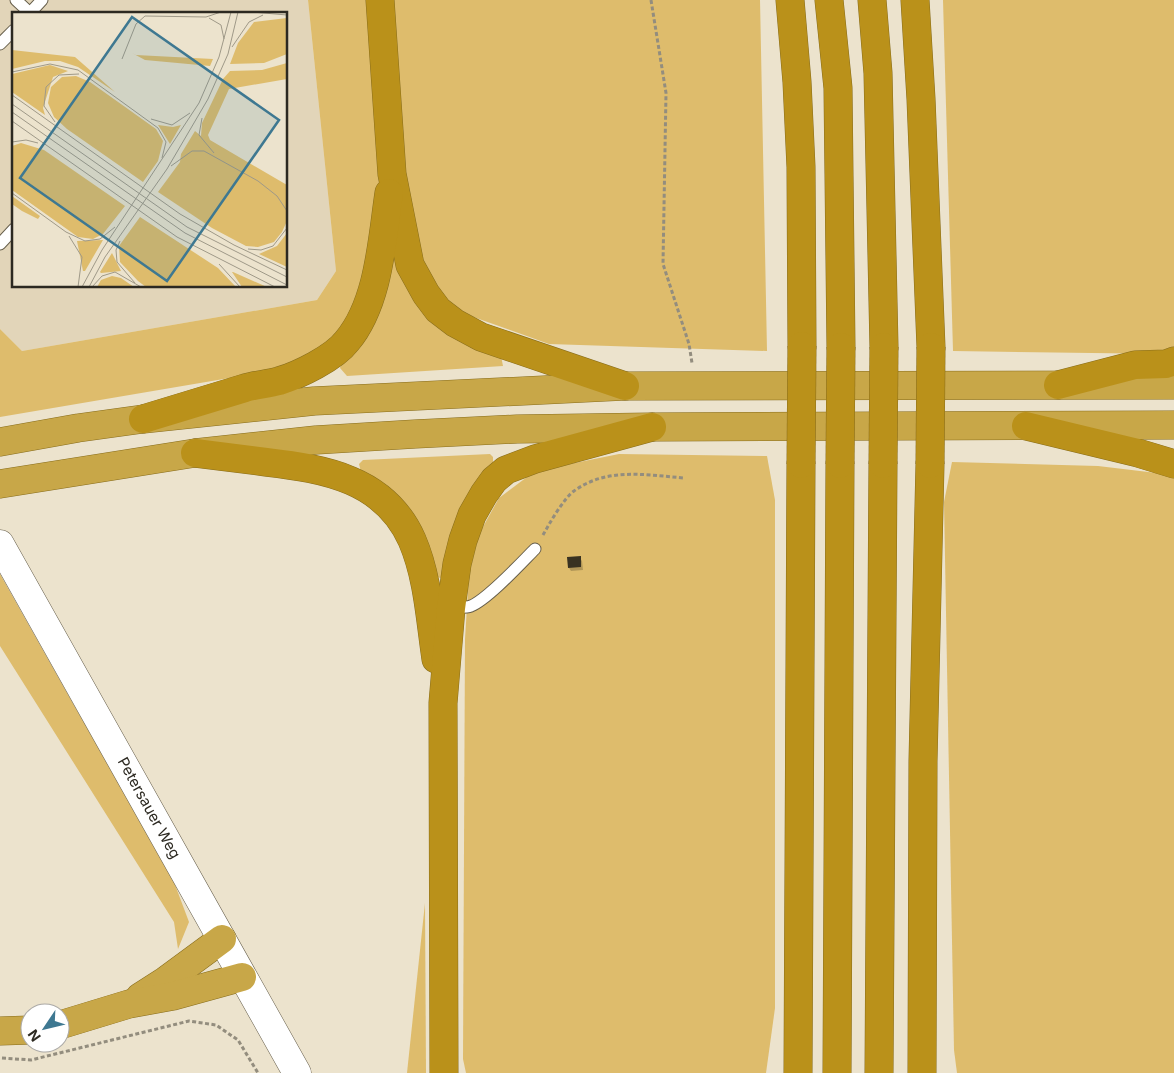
<svg xmlns="http://www.w3.org/2000/svg" width="1174" height="1073" font-family="Inter,sans-serif">
<rect width="100%" height="100%" fill="#ece3cd"/>
<path fill="#e2d5b9" fill-rule="evenodd" d="M0,0H308L336,271L317,300L22,351L0,329ZM14,14H286V286H14Z"/>
<g fill="#debc6c">
<path d="M308,0H760L767,351L549,344L465,314L501,356L503,366L347,376L340,368L359,303L331,347L282,369L0,417V329L22,351L317,300L336,271Z"/>
<path d="M943,0H1174V350L1168,354L953,351Z"/>
<path d="M490,454L493,457V464L443,577L440,578L436,576L361,472L359,464L363,460Z"/>
<path d="M619,454L767,456L775,500V1008L766,1073H466L463,1059L465,639L469,574L479,534L499,498L535,471Z"/>
<path d="M952,462L1098,466L1165,474L1174,478V1073H957L954,1050L944,502Z"/>
<path d="M0,574L75,707L168,866L189,922L178,949L174,922L0,646Z"/>
<path d="M425,903L426,1073H407Z"/>
</g>
<path fill="#0003" d="M580,558L582,561L583,570L571,571L569,568Z"/>
<path fill="#393221" d="M581,556V567L568,568L567,557Z"/>
<g fill="none" stroke-linecap="round" stroke-linejoin="round">
<g stroke="#675f4c" stroke-width="13">
<g id="service">
<path d="M16,0L31,14"/>
<path d="M29,14L42,0"/>
<path d="M0,44L14,30"/>
<path d="M0,244L14,229"/>
<path d="M451,608C457,607 465,608 471,606C488,599 521,563 535,549"/>
</g>
</g>
<g stroke="#675f4c" stroke-width="29">
<path id="tertiary" d="M0,544L297,1073"/>
</g>
<g stroke="#886d1c" stroke-width="29">
<g id="trunk">
<path d="M0,442L78,428L143,419L314,401L625,386L1174,385"/>
<path d="M0,484L195,453L316,440L415,434L517,429L652,427L1174,425"/>
<path d="M140,997L165,981L222,939"/>
<path d="M60,1025L129,1004L173,996L242,977"/>
<path d="M0,1031L30,1030"/>
</g>
</g>
<g stroke="#886d1c" stroke-width="29">
<g id="motorway">
<path d="M380,0L392,174L410,265L426,294L438,310L455,323L481,337L625,386"/>
<path d="M790,0L797,82L801,167L802,346"/>
<path d="M829,0L838,88L841,347"/>
<path d="M872,0L878,73L884,347"/>
<path d="M915,0L921,99L931,347"/>
<path d="M1058,385L1135,365L1166,364L1174,361"/>
<path d="M143,419C177,409 211,398 245,388C256,385 268,384 279,381C299,375 334,358 347,341C379,303 382,240 389,193"/>
<path d="M1026,426L1138,453L1174,464"/>
<path d="M195,453C218,456 242,459 266,462C325,469 385,479 412,540C428,577 430,619 436,659"/>
<path d="M444,1073L443,703L451,608L457,564L463,540L472,515L484,494L494,480L506,470L535,459L652,427"/>
<path d="M798,1073L801,464"/>
<path d="M837,1073L840,464"/>
<path d="M879,1073L883,464"/>
<path d="M922,1073L923,761L930,464"/>
</g>
</g>
<g stroke="#938d7e" stroke-width="3" stroke-dasharray="4 2.5" stroke-linecap="butt">
<path d="M651,0L666,93L663,264L689,344L692,363"/>
<path d="M543,535C549,524 564,498 574,491C607,467 646,475 684,478"/>
<path d="M2,1058L31,1060L189,1021L216,1025L238,1040L258,1073"/>
</g>
<use href="#service" stroke="#fff" stroke-width="11"/>
<use href="#tertiary" stroke="#fff" stroke-width="28"/>
<use href="#trunk" stroke="#c8a748" stroke-width="28"/>
<use href="#motorway" stroke="#ba911a" stroke-width="28"/>
<g stroke="#886d1c" stroke-width="29" stroke-linecap="butt">
<g id="motorway-bridge">
<path d="M801,464L802,346"/>
<path d="M840,464L841,347"/>
<path d="M883,464L884,347"/>
<path d="M930,464L931,347"/>
</g>
</g>
<use href="#motorway-bridge" stroke="#ba911a" stroke-width="28"/>
</g>
<g text-anchor="middle" stroke-width="5" stroke-linejoin="round" paint-order="stroke">
<g font-size="15" fill="#2c2921" stroke="#fff">
<text transform="translate(149 808) rotate(61)" y="5">Petersauer Weg</text>
</g>
</g>
<g transform="translate(12 12)">
<rect width="275" height="275" fill="#ece3cd"/>
<path d="M275,6V42L252,51L218,52L226,31L242,10ZM0,38L63,45L103,80L66,55L48,49H33L0,57ZM120,41L124,43L201,47L198,54L133,48ZM275,51V67L217,77L196,123L198,128L275,173V209L270,220L262,230L246,235L234,234L200,216L146,180L168,150L169,142L183,119L189,124L190,111L211,67L218,59L250,58ZM38,53L56,59L41,65L31,96L33,103L0,80V62ZM64,64L78,70L144,117L151,129L146,149L131,170L55,117L42,105L36,91L39,75L50,65ZM146,113L161,115L169,113L158,132ZM9,131L32,138L113,194L91,222L81,227L66,225L0,178V134ZM0,184L28,204L26,207L10,199L0,192ZM128,205L206,256L224,275H134L126,269L108,250L107,234ZM275,221V255L247,242L265,234ZM91,228L73,259H71L65,229ZM100,241L109,259L89,261L88,260ZM220,260H221L255,275H230ZM100,264L109,266L122,275H85L89,268Z" fill="#debc6c"/>
<path fill="none" stroke="#9f9988" stroke-width="1" d="M240,0L275,3M197,6L209,13L212,27M220,35L237,10L251,3M110,47L124,12L133,4L194,5L209,0M0,60L38,52L66,58L146,116L154,130L150,146M0,83L168,202L222,233L275,258M0,92L175,215L275,265M0,100L173,221L275,273M190,106L187,123L202,141M139,107L160,113L178,101M0,109L165,225L263,275M43,110L32,94L34,75L47,63L67,62M0,130L14,128L26,131M159,154L180,139H192L246,169L265,184L275,199M0,181L54,220L73,229L88,227L103,215M57,224L70,245L66,275M108,229L104,238L105,250L123,271M236,237L249,238L261,234L275,216M207,252L228,275M70,275L90,238L187,91L207,45L219,0M77,275L93,245L155,157L196,87L216,42L226,0M80,275L90,264L103,260L129,275"/>
<path fill="#3e7891" fill-opacity="0.15" stroke="#3e7891" stroke-width="2.5" d="M120,5L267,108L155,269L8,166Z"/>
<rect width="275" height="275" fill="none" stroke="#2c2921" stroke-width="2.5"/>
</g>
<g transform="translate(45 1028) rotate(235)"><circle r="24" fill="#ffffff" stroke="#aba9a6"/>
<path d="M0-4L9 19L0 12L-9 19Z" fill="#3e7891"/>
<text y="-8" font-size="14" font-weight="bold" text-anchor="middle" fill="#2c2921">N</text>
</g>
</svg>
